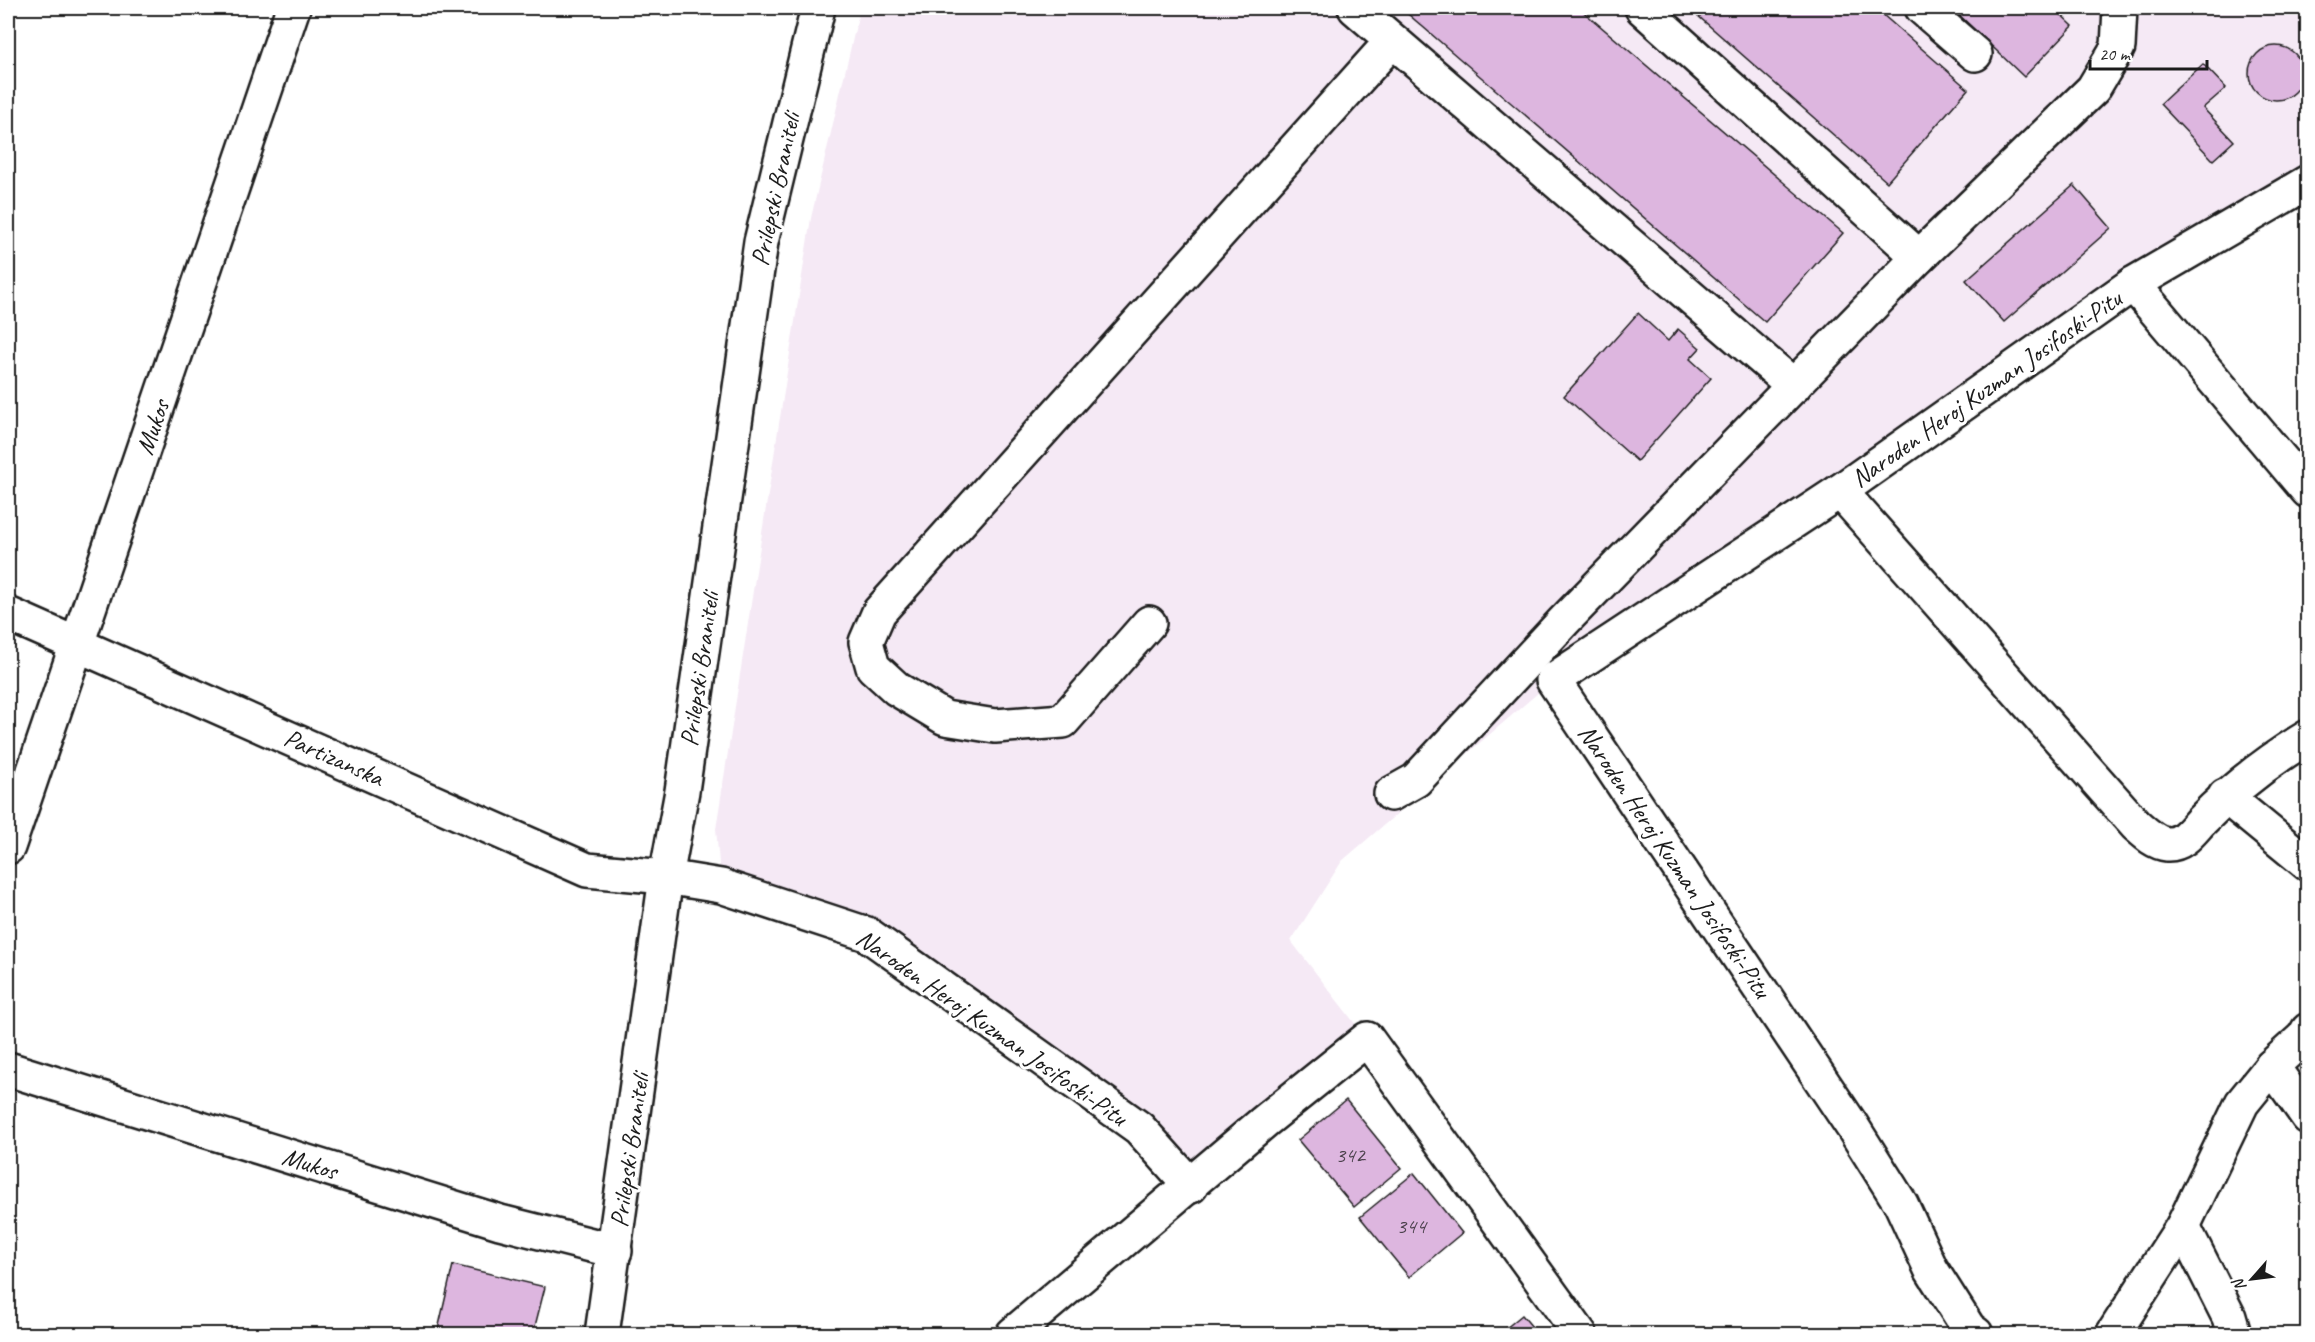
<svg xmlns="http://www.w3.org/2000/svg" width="2315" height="1342" font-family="Caveat,sans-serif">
<rect width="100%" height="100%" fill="#fff"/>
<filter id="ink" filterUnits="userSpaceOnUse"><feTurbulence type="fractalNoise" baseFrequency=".0167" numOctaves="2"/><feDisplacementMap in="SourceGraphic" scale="12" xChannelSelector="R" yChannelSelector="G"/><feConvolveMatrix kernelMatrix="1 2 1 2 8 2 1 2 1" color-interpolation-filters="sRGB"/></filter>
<g filter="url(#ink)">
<path fill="#f5e9f5" d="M860,8H2307V182L1553,680L1342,861L1291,941L1367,1039L1191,1186L867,934L721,886L716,829L811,218Z"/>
<g fill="#ddb6df" stroke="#1c1c1c" stroke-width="1.5">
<path d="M1401,8H1579L1843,233L1765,322Z"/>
<path d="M1689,8H1875L1968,89L1887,182Z"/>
<path d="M1952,8H2054L2073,26L2024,77Z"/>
<circle cx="2276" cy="73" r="27"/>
<path d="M2203,64L2226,88L2203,108L2234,141L2213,160L2160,104Z"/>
<path d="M2074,185L2111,228L2004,322L1966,280Z"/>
<path d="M1638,313L1668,341L1678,329L1700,348L1690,359L1711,378L1637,461L1564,396Z"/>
<path d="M1346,1100L1401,1168L1354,1207L1298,1140Z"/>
<path d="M1414,1173L1462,1233L1409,1277L1360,1217Z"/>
<path d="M453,1265L545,1287L533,1334H437Z"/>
<path d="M1522,1315L1538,1334H1499Z"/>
</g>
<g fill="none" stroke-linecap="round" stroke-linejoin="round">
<g stroke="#1c1c1c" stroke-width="38">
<g id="minor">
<path d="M1355,8L1794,386"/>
<path d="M1642,8L1919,257"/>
<path d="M1922,8L1975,54"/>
<path d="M2133,284L2308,491"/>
<path d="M1840,491L2136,825C2144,832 2155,843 2167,844C2182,845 2191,832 2200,822C2233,788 2268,761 2308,737"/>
<path d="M8,614L587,870L666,877L721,886L867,934L1139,1128L1191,1186"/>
<path d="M1149,623L1063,721L995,726L945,718L897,689L873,667L866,642L879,612L1392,41"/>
<path d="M1391,794L1416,780L1564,621L1919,257L2093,89L2118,47L2120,8"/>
<path d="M2225,796L2308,864"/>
<path d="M8,847L293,8"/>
<path d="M2272,1066L2308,1117"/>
<path d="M8,1069L500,1222L615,1251"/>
<path d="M2183,1226L2229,1317L2234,1334"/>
<path d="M602,1334L666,877L682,791L761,242L818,8"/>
<path d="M1013,1334L1265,1121L1367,1039L1580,1334"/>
<path d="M1976,1334L1969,1329L1931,1269L1901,1204L1852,1126L1553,680L1840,491L2133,284L2308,182"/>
<path d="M2113,1334L2183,1226L2242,1103L2272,1066L2304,1037L2308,1030"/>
</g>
</g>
<use href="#minor" stroke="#fff" stroke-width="33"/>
</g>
</g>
<g text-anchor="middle" stroke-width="6" stroke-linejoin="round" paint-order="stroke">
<g font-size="22" fill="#4c424d">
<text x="1350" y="1162">342</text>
<text x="1411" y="1233">344</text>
</g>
<g font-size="26" fill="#1c1c1c" stroke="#fff">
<text transform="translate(775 189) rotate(-78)" y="9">Prilepski Braniteli</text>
<text transform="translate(1986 388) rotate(-35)" y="9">Naroden Heroj Kuzman Josifoski-Pitu</text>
<text transform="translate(152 427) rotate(-71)" y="9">Mukos</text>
<text transform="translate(699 669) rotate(-82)" y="9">Prilepski Braniteli</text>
<text transform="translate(334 757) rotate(24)" y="9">Partizanska</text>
<text transform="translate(1675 861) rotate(56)" y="9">Naroden Heroj Kuzman Josifoski-Pitu</text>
<text transform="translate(992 1027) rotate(35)" y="9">Naroden Heroj Kuzman Josifoski-Pitu</text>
<text transform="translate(629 1150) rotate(-82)" y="9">Prilepski Braniteli</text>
<text transform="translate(310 1163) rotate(17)" y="9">Mukos</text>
</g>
</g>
<rect width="2315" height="1342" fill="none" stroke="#fff" stroke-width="30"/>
<rect x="15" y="15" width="2285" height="1312" fill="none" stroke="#1c1c1c" stroke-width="2" filter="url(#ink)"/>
<g transform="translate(2252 1279) rotate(242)" stroke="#ffffff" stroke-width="4.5" paint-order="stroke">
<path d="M0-4.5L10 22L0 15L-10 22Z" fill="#1c1c1c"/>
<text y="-9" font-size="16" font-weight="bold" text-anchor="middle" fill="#1c1c1c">N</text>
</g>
<path d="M2090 60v9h117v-9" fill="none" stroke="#1c1c1c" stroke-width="3"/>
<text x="2099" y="60" font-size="18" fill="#1c1c1c" stroke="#ffffff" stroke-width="4.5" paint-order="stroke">20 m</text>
</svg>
